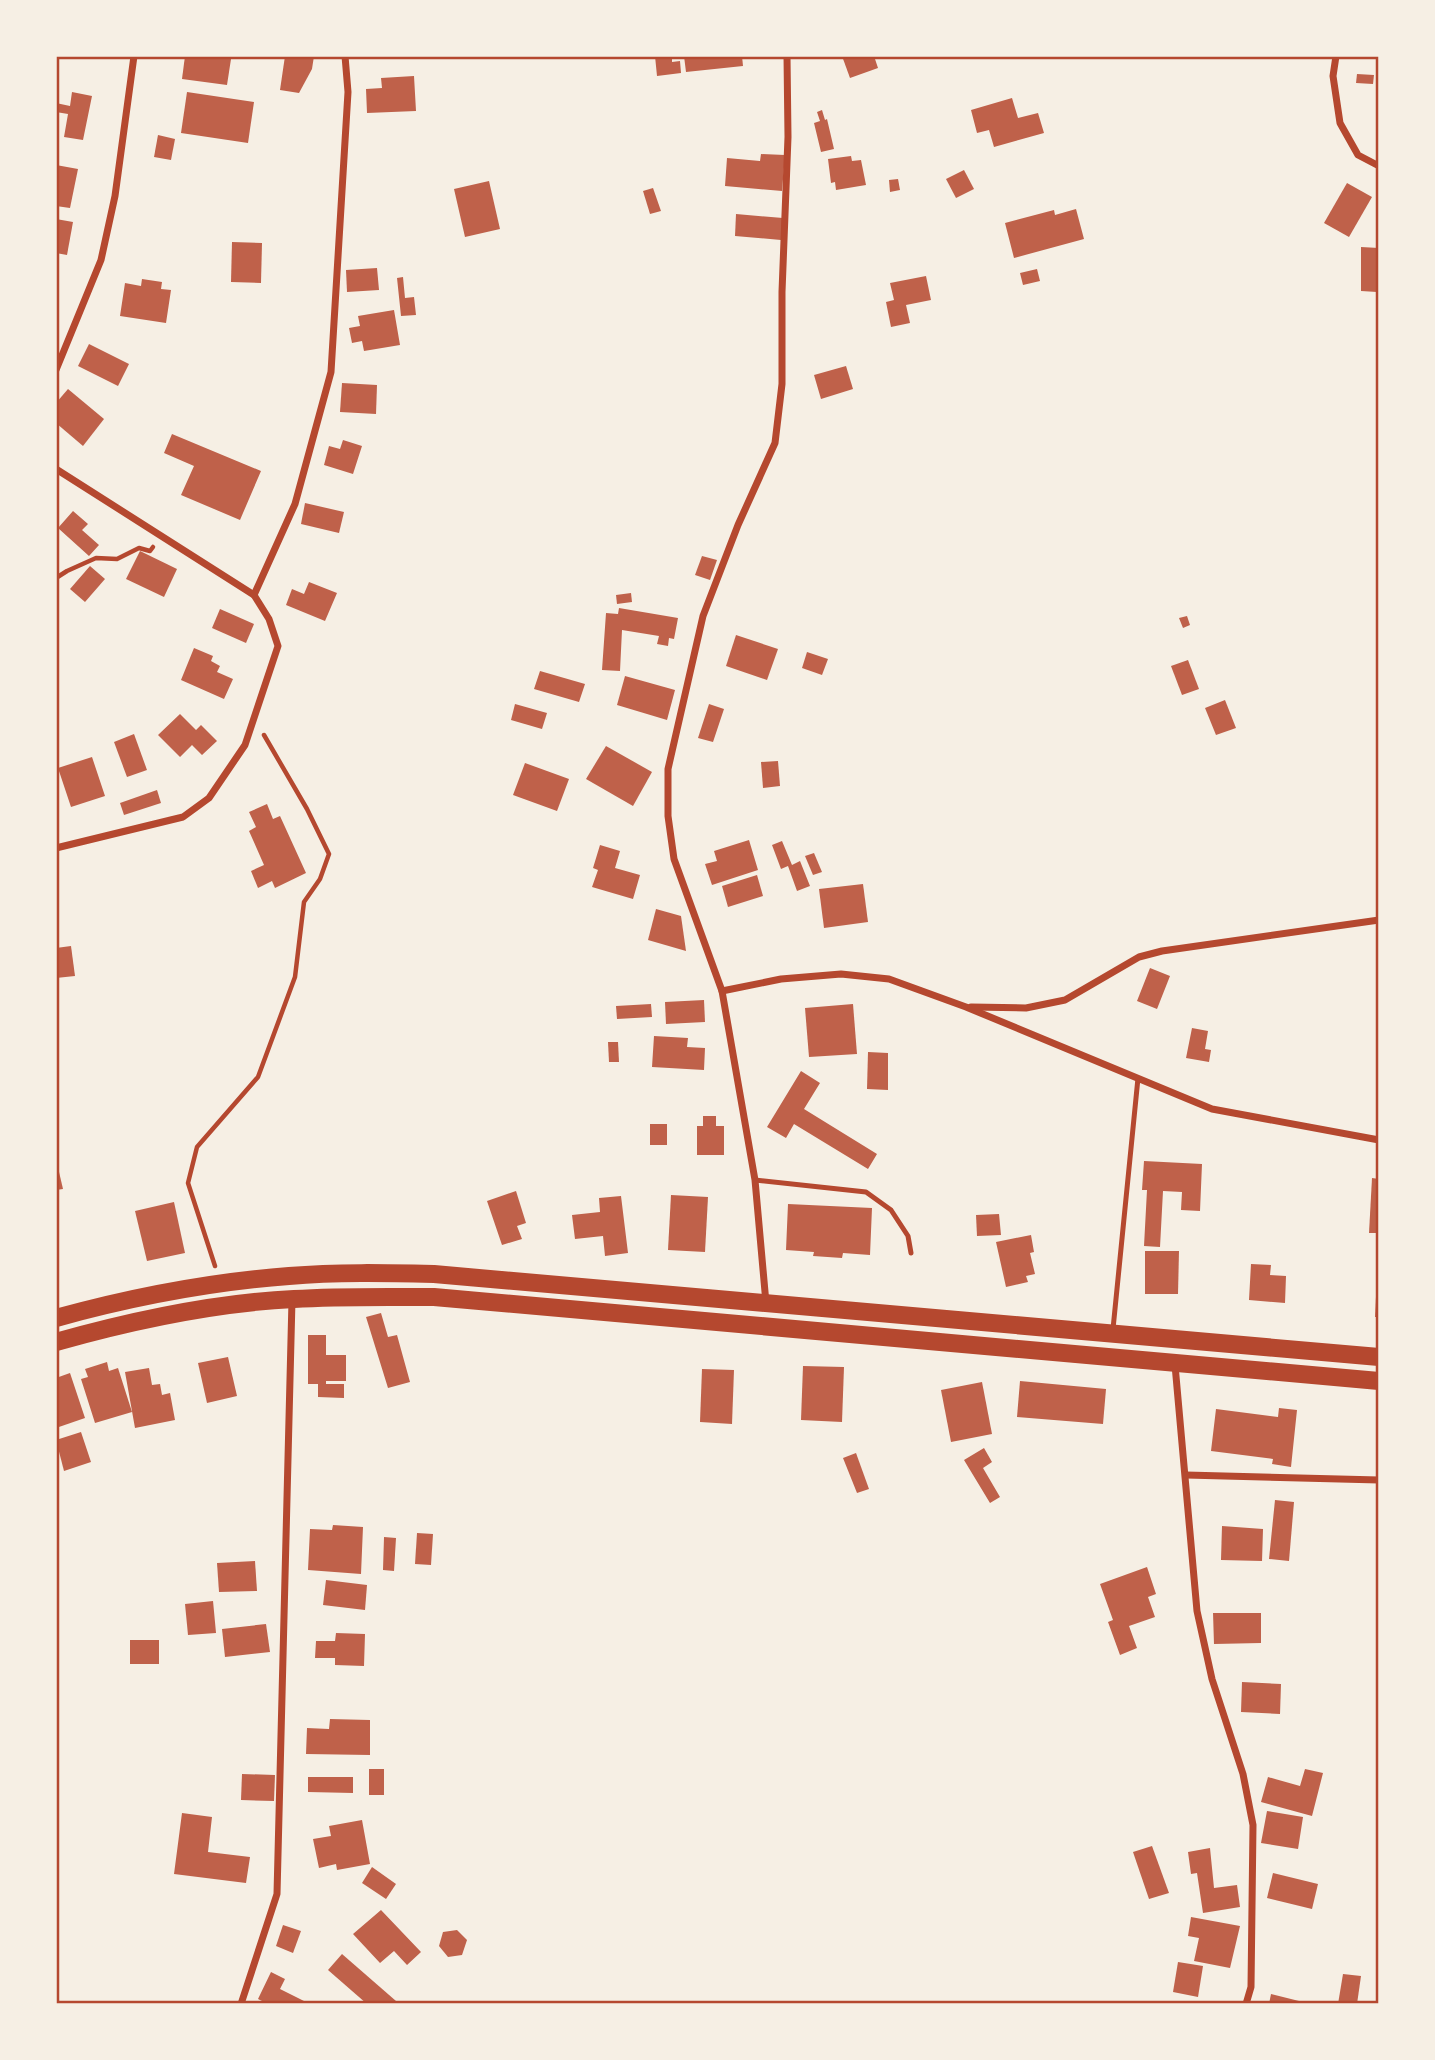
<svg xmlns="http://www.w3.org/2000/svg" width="1435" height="2060" font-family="'Zilla Slab',serif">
<rect width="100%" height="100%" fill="#f6efe4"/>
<g fill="#bf614a">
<path d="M185,56L231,59L227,85L182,79Z"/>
<path d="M285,56H314L312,69L299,93L280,90Z"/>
<path d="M655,56H672V62L680,61L681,73L657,76Z"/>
<path d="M684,56H742L743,66L686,72Z"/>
<path d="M842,56H874L878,68L850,78Z"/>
<path d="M1357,74L1374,75L1373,84L1356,83Z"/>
<path d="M414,76L416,111L367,113L366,89L382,88L381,78Z"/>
<path d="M72,92L92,96L83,140L64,137L68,114L56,112V103L70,106Z"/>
<path d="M187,92L254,102L248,143L181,133Z"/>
<path d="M1012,98L1018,118L1038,113L1044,133L994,147L989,130L977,133L971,110Z"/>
<path d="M822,110L825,120L827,119L834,149L821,152L814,123L820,121L817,112Z"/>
<path d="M158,135L175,139L171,160L154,157Z"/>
<path d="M761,154L785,155L782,191L725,186L727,158L760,161Z"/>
<path d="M851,156L852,161L861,160L866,185L836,190L835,182L831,183L828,159Z"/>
<path d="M56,165L78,169L70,208L56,206Z"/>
<path d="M964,170L974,189L956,198L946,179Z"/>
<path d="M898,179L900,190L890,192L889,180Z"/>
<path d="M489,181L500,229L465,237L454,189Z"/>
<path d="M1347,183L1372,197L1349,237L1324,223Z"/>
<path d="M653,188L661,211L650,214L643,191Z"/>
<path d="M1076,209L1084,239L1014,258L1005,223L1054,210L1055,215Z"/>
<path d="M736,214L783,218L781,240L735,236Z"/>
<path d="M56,219L73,222L67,255L56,253Z"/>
<path d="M232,242L262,243L261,283L231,282Z"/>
<path d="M1361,247L1379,248V303H1376L1377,292L1361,291Z"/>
<path d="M377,268L379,290L347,292L346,270Z"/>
<path d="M1037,269L1040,281L1023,285L1020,273Z"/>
<path d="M926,276L931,300L906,305L910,323L891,327L886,302L894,300L890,283Z"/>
<path d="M403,277L405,298L414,297L416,315L401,316L397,278Z"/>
<path d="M142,279L162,282L161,289L171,290L166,323L120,316L125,283L141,286Z"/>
<path d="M394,310L400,345L364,351L362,341L352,343L349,328L360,326L358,316Z"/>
<path d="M89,344L129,364L118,386L78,366Z"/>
<path d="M846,366L853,389L821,399L814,375Z"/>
<path d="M342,383L377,385L376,414L340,412Z"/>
<path d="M68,389L104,419L83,446L56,423V403Z"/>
<path d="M172,434L261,471L240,520L181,495L194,466L164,453Z"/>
<path d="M343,440L362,446L353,474L324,465L329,446L340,449Z"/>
<path d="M305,503L344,512L339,533L301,524Z"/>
<path d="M73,511L88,524L82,530L99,545L89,556L58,528Z"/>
<path d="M140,551L177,569L164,597L126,579Z"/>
<path d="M702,556L717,560L710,580L695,575Z"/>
<path d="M90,566L105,579L85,602L70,589Z"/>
<path d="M309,582L337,593L325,621L286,605L292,589L304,594Z"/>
<path d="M631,593L632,602L617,604L616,595Z"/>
<path d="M619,608L678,618L674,639L669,638L668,646L657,644L659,636L622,630L620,671L602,670L606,613L618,614Z"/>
<path d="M220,609L254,624L246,643L212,628Z"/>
<path d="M1187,616L1190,625L1183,628L1179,618Z"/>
<path d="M736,635L778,649L767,680L726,666Z"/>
<path d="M194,648L213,656L211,661L220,666L217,672L233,679L224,699L181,680Z"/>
<path d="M807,652L828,659L822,675L802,668Z"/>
<path d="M1188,660L1199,689L1182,695L1171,666Z"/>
<path d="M540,671L585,684L579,702L534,689Z"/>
<path d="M625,676L675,690L667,720L617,705Z"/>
<path d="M1225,700L1236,728L1216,735L1205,708Z"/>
<path d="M515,704L547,713L542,729L511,720Z"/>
<path d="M709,704L724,709L713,742L698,738Z"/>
<path d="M180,714L196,730L201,725L217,741L202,755L192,745L180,757L158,735Z"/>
<path d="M134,734L147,770L127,777L114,742Z"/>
<path d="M606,746L652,772L633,806L586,779Z"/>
<path d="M92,757L105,796L71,807L58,768Z"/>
<path d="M778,761L780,786L763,788L761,762Z"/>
<path d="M525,763L569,779L557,811L513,795Z"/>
<path d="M157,790L161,803L124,815L120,803Z"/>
<path d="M267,804L273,819L280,816L306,873L275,888L272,881L258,888L251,871L264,865L249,831L256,827L249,812Z"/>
<path d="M749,840L758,870L712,885L705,864L717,861L714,851Z"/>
<path d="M782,841L792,865L800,861L810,886L797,891L788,866L781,869L772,845Z"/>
<path d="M600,845L620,851L615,868L640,875L633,899L592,887L598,870L593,868Z"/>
<path d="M814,853L822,872L813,875L805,856Z"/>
<path d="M757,875L763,896L728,907L722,886Z"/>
<path d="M863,884L868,922L824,928L819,889Z"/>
<path d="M656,909L681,916L686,951L648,940Z"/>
<path d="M71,946L75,976L56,978V948Z"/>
<path d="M1150,968L1170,976L1157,1009L1137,1001Z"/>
<path d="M704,1000L705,1022L666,1024L665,1002Z"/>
<path d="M651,1004L652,1017L617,1019L616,1006Z"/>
<path d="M853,1004L857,1054L809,1057L805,1008Z"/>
<path d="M1192,1028L1208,1031L1205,1049L1211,1050L1209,1062L1186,1058Z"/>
<path d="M654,1036L688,1038L687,1047L705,1048L704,1070L652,1067Z"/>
<path d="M608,1042H618L619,1062H609Z"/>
<path d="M868,1052L888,1053V1090L867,1089Z"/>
<path d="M801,1071L820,1083L804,1109L877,1154L868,1169L794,1124L786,1138L767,1127Z"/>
<path d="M703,1116H716V1126H724V1155H697V1126H703Z"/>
<rect x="650" y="1124" width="17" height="21"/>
<path d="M56,1159L63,1189L56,1190Z"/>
<path d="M1144,1161L1202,1164L1200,1211L1181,1210L1182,1192L1163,1191L1160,1247L1144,1246L1147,1190H1142Z"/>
<path d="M1372,1178L1379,1179V1233H1369Z"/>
<path d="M516,1191L526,1223L517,1226L522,1239L502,1245L487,1201Z"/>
<path d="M671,1195L708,1197L705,1252L668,1250Z"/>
<path d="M621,1196L628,1253L605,1256L603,1236L575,1239L572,1215L600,1212L599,1198Z"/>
<path d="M174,1202L185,1253L147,1261L135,1211Z"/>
<path d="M788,1204L872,1208L870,1255L843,1253L842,1258L813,1256L814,1252L786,1250Z"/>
<path d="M999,1214L1001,1235L977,1236L976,1215Z"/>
<path d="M1031,1235L1034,1252L1030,1253L1035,1274L1026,1276L1028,1282L1006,1287L996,1242Z"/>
<path d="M1145,1251H1179L1178,1294H1145Z"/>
<path d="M1251,1264L1271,1265L1270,1275L1286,1276L1285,1303L1249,1300Z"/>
<path d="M1377,1276H1379V1317H1375Z"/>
<path d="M381,1313L388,1337L397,1335L410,1382L388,1388L366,1317Z"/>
<path d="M308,1335H326V1355H346V1381H326V1384H344V1398L318,1397V1384H308Z"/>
<path d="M228,1357L237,1396L207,1403L198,1363Z"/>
<path d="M107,1362L109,1371L118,1368L132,1412L95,1423L81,1379L88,1377L85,1369Z"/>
<path d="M803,1366L844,1367L842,1422L801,1420Z"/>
<path d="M149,1368L152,1385L160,1384L162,1395L170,1393L175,1420L135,1428L125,1372Z"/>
<path d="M702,1369L734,1370L732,1424L700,1422Z"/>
<path d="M70,1373L85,1418L56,1428V1378Z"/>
<path d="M1020,1381L1106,1389L1103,1424L1017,1417Z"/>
<path d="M982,1382L992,1434L951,1442L941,1390Z"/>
<path d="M1279,1408L1297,1410L1291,1467L1272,1464L1273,1459L1211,1451L1216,1409L1278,1417Z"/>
<path d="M81,1432L91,1462L64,1471L56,1440Z"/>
<path d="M984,1448L992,1462L983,1468L1000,1497L990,1503L964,1460Z"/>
<path d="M856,1453L869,1489L857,1493L843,1458Z"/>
<path d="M1275,1500L1294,1502L1289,1561L1269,1559Z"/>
<path d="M333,1525L363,1527L361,1574L308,1570L310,1529L332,1530Z"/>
<path d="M1222,1526L1263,1529L1262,1561L1221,1560Z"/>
<path d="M417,1533L433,1534L431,1565L415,1564Z"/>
<path d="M384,1537L396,1538L394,1571L383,1570Z"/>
<path d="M255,1561L257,1591L219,1592L217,1563Z"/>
<path d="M1147,1567L1156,1594L1148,1597L1155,1617L1129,1626L1137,1648L1120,1655L1108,1622L1113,1620L1100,1584Z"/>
<path d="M326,1580L367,1585L365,1610L323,1605Z"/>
<path d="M213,1601L216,1633L188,1635L185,1604Z"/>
<path d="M1213,1613H1261V1643L1214,1644Z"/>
<path d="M266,1624L270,1652L225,1657L222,1629Z"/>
<path d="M336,1633L365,1634L364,1666L335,1665V1658H315L316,1641H335Z"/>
<rect x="130" y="1640" width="29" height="24"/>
<path d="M1242,1682L1281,1684L1280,1714L1241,1712Z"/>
<path d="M330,1719L370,1720V1755L306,1754L307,1728L329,1729Z"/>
<rect x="369" y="1769" width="15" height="26"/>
<path d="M1305,1769L1323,1773L1312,1816L1261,1802L1268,1777L1300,1786Z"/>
<path d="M242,1774L275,1775L274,1801L241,1800Z"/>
<path d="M308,1777H353V1793L308,1792Z"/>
<path d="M1267,1811L1303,1817L1298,1849L1261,1843Z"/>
<path d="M182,1813L212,1817L208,1852L250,1857L246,1883L174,1874Z"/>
<path d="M362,1820L370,1864L337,1870L336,1864L319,1868L313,1839L331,1836L329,1826Z"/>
<path d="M1152,1846L1169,1893L1149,1899L1133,1852Z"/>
<path d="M1210,1848L1214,1888L1237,1885L1240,1907L1203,1913L1197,1873L1191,1874L1188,1852Z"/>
<path d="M372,1867L396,1884L386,1899L362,1883Z"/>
<path d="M1273,1873L1318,1884L1312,1909L1267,1898Z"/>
<path d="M381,1910L421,1952L407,1965L394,1951L380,1963L353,1934Z"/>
<path d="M1191,1917L1240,1926L1230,1968L1194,1961L1199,1938L1188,1936Z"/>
<path d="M283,1925L301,1931L293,1953L276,1946Z"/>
<path d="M457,1930L467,1940L462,1955L448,1957L439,1946L443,1932Z"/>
<path d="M342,1954L396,2001L393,2004H367L328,1970Z"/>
<path d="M1178,1962L1203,1966L1198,1997L1173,1992Z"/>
<path d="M271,1972L285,1979L280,1989L310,2004H268L258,1999Z"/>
<path d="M1343,1974L1361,1976L1357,2004H1338Z"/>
<path d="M1271,1994L1307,2003V2004H1269Z"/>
</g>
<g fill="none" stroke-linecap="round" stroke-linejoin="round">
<g stroke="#b5482f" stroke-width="4.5">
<path d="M56,578L67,571L96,558L117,559L139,548L150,551L153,547"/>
<path d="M215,1266L188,1183L197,1147L258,1077L295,977L304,902L320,879L329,854L307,809L264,735"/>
</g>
<g stroke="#b5482f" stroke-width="5">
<path d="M755,1180L866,1192L891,1210L908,1236L911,1253"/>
<path d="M1113,1329L1138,1078"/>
</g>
<g stroke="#b5482f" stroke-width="7">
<path d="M1336,56L1333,76L1340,123L1358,155L1379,166"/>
<path d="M56,370L101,260L115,196L134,56"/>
<path d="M56,469L254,595"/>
<path d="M56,848L183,817L209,798L245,745L278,646L269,619L254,595L295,504L331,372L348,92L345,56"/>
<path d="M722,991L781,979L841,974L889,979L966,1007L1212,1109L1379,1140"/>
<path d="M971,1007L1026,1008L1065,1000L1139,957L1162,951L1379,920"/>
<path d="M766,1303L755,1180L722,991L674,859L668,816V769L703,616L738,525L775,443L782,384V292L788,137L787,56"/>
<path d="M1175,1365L1197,1611L1212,1679L1243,1774L1253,1825L1251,1987L1246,2004"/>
<path d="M1186,1475L1379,1480"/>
<path d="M241,2004L277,1894L292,1300"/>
</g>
<g stroke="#b5482f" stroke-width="18">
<path d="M56,1318C132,1297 210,1282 289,1276C337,1272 386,1273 434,1274L1379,1357"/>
<path d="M56,1342C134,1320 213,1303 294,1299C340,1296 387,1297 434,1297L1379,1381"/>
</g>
</g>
<rect width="1435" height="2060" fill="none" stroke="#f6efe4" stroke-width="116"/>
<rect x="58" y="58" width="1319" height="1944" fill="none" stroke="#b5482f" stroke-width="2.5"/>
</svg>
